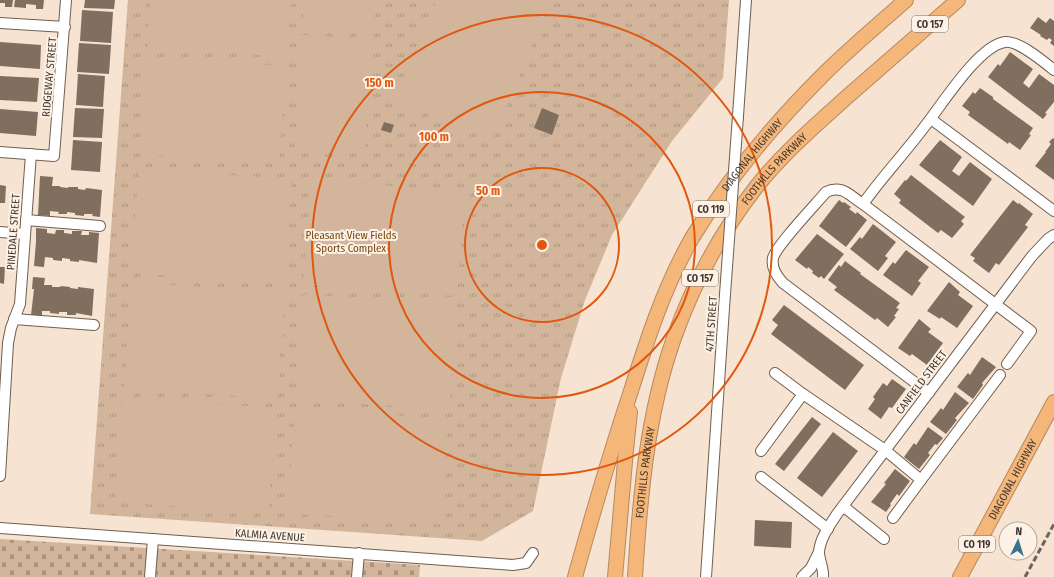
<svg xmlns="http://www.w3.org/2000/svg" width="1054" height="577" font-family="'Fira Sans Condensed',sans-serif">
<defs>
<pattern id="cemetery-stones" width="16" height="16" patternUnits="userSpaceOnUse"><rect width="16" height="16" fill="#d2b59a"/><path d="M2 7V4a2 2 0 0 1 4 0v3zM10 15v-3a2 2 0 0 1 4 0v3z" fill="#ac947e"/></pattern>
<pattern id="park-tufts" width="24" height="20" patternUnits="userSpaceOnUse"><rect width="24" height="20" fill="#d2b59a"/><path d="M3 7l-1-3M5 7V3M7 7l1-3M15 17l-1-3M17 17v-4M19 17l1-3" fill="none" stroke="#ac947e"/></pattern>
</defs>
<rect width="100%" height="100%" fill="#f7e3d1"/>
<path fill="url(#cemetery-stones)" d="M0,539L420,565L419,577H0Z"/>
<path fill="url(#park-tufts)" d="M128,0H729L723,78L672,141L612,235L585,300L561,378L533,511L482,541L90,514Z"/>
<g fill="#d2b59a">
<path d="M150,0H291L287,57L147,47Z"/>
<path d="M305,0H376L373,31L303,26Z"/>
<path d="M437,0H551L492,141L395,100Z"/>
<path d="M302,35L372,39L365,152L295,147Z"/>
<path d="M146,57L286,66L279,164L140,155Z"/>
<path d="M139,169L292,179L285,284L131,273Z"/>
<path d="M311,180L465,191L457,296L303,285Z"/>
<path d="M131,282L285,293L277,399L124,388Z"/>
<path d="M303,294L457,305L449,410L295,399Z"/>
<path d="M123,397L276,408L269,513L115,502Z"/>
<path d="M295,408L448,419L440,524L287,513Z"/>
</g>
<g fill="#806e5e">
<path d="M0,0H13L12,7H5V3H0Z"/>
<path d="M15,0H44L43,9H36V5L26,4V8L14,7Z"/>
<path d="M85,0H115L114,9L84,8Z"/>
<path d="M82,10L113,12L111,43L80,41Z"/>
<path d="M1038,17L1046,23L1050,18L1054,21V46L1050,43L1052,40L1049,38L1047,40L1040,36L1041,35L1030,28Z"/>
<path d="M0,42L41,45L40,69L0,66Z"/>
<path d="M79,43L111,45L109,74L77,72Z"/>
<path d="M1010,52L1033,69L1023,83L1029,88L1039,74L1054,85V102L1045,113L1047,114L1043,119L988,77L998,64L1000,66Z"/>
<path d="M78,74L105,76L103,107L76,105Z"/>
<path d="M0,76L39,78L37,102L0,100Z"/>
<path d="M980,88L993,97V99L1033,128L1029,134L1031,135L1020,150L1009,142L1008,144L968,115L970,112L962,106L973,92L975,94Z"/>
<path d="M75,108L104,109L102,138L73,137Z"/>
<path d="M542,108L559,115L552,135L534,128Z"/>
<path d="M0,109L38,112L36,136L0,133Z"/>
<path d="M384,122L394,125L391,133L381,130Z"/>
<path d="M1053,138L1054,139V180L1035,166L1046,152H1045L1051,144L1049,142Z"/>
<path d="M73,140L102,142L100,172L71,170Z"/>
<path d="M940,140L962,157L952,171L959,176L970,162L992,179L973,206L919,165Z"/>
<path d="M911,175L965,217L961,221L964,224L952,238L941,230L938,233L899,203L901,200L894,194L905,180L906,181Z"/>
<path d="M40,176L53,177L52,186H60V187L68,188V187H78V189L85,190L86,188L102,190L100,217L92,216L93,214H84V216L75,215V213L67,212V214H58L59,212L50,211V216L38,215Z"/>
<path d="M0,185L6,186L5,203H0Z"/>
<path d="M839,200L843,203L844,202L851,207L849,209L856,214L857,212L867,220L846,247L819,226Z"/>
<path d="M1013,200L1018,204L1019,203L1033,214L1025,225L1028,227L999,265L996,263L989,273L973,261L975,258L970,255Z"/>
<path d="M873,224L896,242L885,256L888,258L878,271L850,249L860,237L862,239Z"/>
<path d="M36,228L47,229V233L55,234L56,230H64V233L72,234V231H82L81,235H89V232L99,233L97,263L79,260V262L70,261V259L62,258V261L53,260V258L45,257L44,267L34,266L36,242Z"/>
<path d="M817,234L844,254L824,279L821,276L819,278L812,273L813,271L808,267L807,269L795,260Z"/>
<path d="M906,250L929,267L918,281L921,283L912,296L883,275L893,262L895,264Z"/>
<path d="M845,261L861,273L860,274L900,303L896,308L899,309L894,316L896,317L888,327L877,318L875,320L834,290L837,287L828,280L839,265L841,267Z"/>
<path d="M0,267H5L4,284L0,283Z"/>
<path d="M33,277L45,278L44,285H52V287H60L61,286L70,287V288L78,289V287L94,289L92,316L76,313V315H67V312H59V314L50,313V311H42V315H31L34,289H32Z"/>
<path d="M949,282L960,292L958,295L973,306L957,328L941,317L940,319L927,311Z"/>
<path d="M784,305L864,365L845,390L771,334L778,325L772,320Z"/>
<path d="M919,319L931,329L928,332L943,343L927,365L912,354L910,356L898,348Z"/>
<path d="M982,357L996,367L982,383L983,385L973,399L957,387L968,373L970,375Z"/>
<path d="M892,379L906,389L892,408L889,407L881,419L868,409L875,399L873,397L883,383L887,386Z"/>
<path d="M955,392L969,403L955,418L957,420L946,434L930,422L941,408L943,410Z"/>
<path d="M812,417L821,424L784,471L775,464Z"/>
<path d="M928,427L943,438L937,445L935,444L928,453L930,455L919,469L904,457L914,443L916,445Z"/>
<path d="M833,432L858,451L822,497L797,478Z"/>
<path d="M895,469L910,481L899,496L897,494L890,504L891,505L886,512L871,502L886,484L884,483Z"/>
<path d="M755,520L792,522L791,548L754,546Z"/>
</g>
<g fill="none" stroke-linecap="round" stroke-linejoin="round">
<g stroke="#705e4f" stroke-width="12">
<g id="minor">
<path d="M0,23L65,27"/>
<path d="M738,116L746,0"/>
<path d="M931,119L1054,211"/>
<path d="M0,152L54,156L66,0"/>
<path d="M863,204C850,196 842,184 826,192C816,204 776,246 773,258C771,268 777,276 783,283L929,393"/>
<path d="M26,220L100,226"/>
<path d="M0,232L25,234"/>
<path d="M14,319L94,325"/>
<path d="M1007,364L1031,331L863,204C882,177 905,153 925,126C942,105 978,46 1005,42C1018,40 1044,62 1054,70"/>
<path d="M775,373L803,394L885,450L921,480L893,518"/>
<path d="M761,451L803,394"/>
<path d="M0,476L8,343L11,328L20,304L31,154"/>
<path d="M761,477L828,529"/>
<path d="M921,480L1000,375"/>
<path d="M843,506L884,539"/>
<path d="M0,528L513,565L526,563L533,553"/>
<path d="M150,577L153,539"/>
<path d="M357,577L359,553"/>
<path d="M706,577L724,308"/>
<path d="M802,577L811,568L819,552"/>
<path d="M823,577C824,569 819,560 819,552C820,538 830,525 837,514L1032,256L1048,239L1054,235"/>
</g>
</g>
<g stroke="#b68a60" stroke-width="16">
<g id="highway">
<path id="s1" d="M575,577C592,516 610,454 630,394C647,340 664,287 692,238C727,180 774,124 822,76C849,49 878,25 906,0"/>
<path d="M615,577L626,450L630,412"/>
<path id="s2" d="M635,577C640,497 647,414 674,338C693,284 722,231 757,186C783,153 816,125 848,96C885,64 921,32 958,0"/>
<path id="s3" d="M960,577L1054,402"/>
</g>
</g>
<use href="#minor" stroke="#fff" stroke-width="10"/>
<use href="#highway" stroke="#f5b679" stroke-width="14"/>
<path stroke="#6e635a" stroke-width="3" stroke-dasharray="6 3" stroke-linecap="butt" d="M1025,577L1054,524"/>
<g stroke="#705e4f" stroke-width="12" stroke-linecap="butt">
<path id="minor-bridge" d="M724,308L738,116"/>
</g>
<use href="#minor-bridge" stroke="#fff" stroke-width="10"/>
</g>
<g fill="none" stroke="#e0570e" stroke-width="2">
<circle cx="542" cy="245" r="77"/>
<circle cx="542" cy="245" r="153"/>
<circle cx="542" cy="245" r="230"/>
</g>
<g text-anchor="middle" stroke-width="4" stroke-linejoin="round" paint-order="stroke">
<g fill="#fef2e7" stroke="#797068" stroke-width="1">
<rect x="912" y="16" width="36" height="16" rx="3"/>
<rect x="693" y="201" width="36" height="16" rx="3"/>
<rect x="682" y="270" width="36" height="16" rx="3"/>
<rect x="959" y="536" width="36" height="16" rx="3"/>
</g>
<g font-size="10" font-weight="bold" fill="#403831">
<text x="930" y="28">CO 157</text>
<text x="711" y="213">CO 119</text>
<text x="700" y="282">CO 157</text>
<text x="977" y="548">CO 119</text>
</g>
<g font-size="11" fill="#403831" stroke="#fef2e7">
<text transform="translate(49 77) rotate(-85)" y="4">RIDGEWAY STREET</text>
<text dy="4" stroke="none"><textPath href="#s1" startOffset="462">DIAGONAL HIGHWAY</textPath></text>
<text dy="4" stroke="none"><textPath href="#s2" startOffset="441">FOOTHILLS PARKWAY</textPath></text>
<text transform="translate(13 232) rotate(-86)" y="4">PINEDALE STREET</text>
<text transform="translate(711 324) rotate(-86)" y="4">47TH STREET</text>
<text transform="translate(921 382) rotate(-53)" y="4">CANFIELD STREET</text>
<text dy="4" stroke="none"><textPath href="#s2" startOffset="105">FOOTHILLS PARKWAY</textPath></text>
<text dy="4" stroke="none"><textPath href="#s3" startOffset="111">DIAGONAL HIGHWAY</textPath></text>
<text transform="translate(270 535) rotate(4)" y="4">KALMIA AVENUE</text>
</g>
<g font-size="11" fill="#75460c" stroke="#fef2e7">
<text x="351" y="239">Pleasant View Fields<tspan x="351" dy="13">Sports Complex</tspan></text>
</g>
</g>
<circle cx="542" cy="245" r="6" fill="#e0570e" stroke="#fef2e7" stroke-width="2"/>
<g font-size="12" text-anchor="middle" font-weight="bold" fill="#e0570e" stroke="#fef2e7" stroke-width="4" stroke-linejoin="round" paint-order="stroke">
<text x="379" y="87">150 m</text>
<text x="434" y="141">100 m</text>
<text x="488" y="195">50 m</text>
</g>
<g transform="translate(1018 541) rotate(4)"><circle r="19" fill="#fef2e7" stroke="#b2a89e"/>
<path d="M0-3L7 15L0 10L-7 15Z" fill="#39758c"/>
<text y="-6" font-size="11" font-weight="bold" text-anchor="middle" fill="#403831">N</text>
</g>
</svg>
